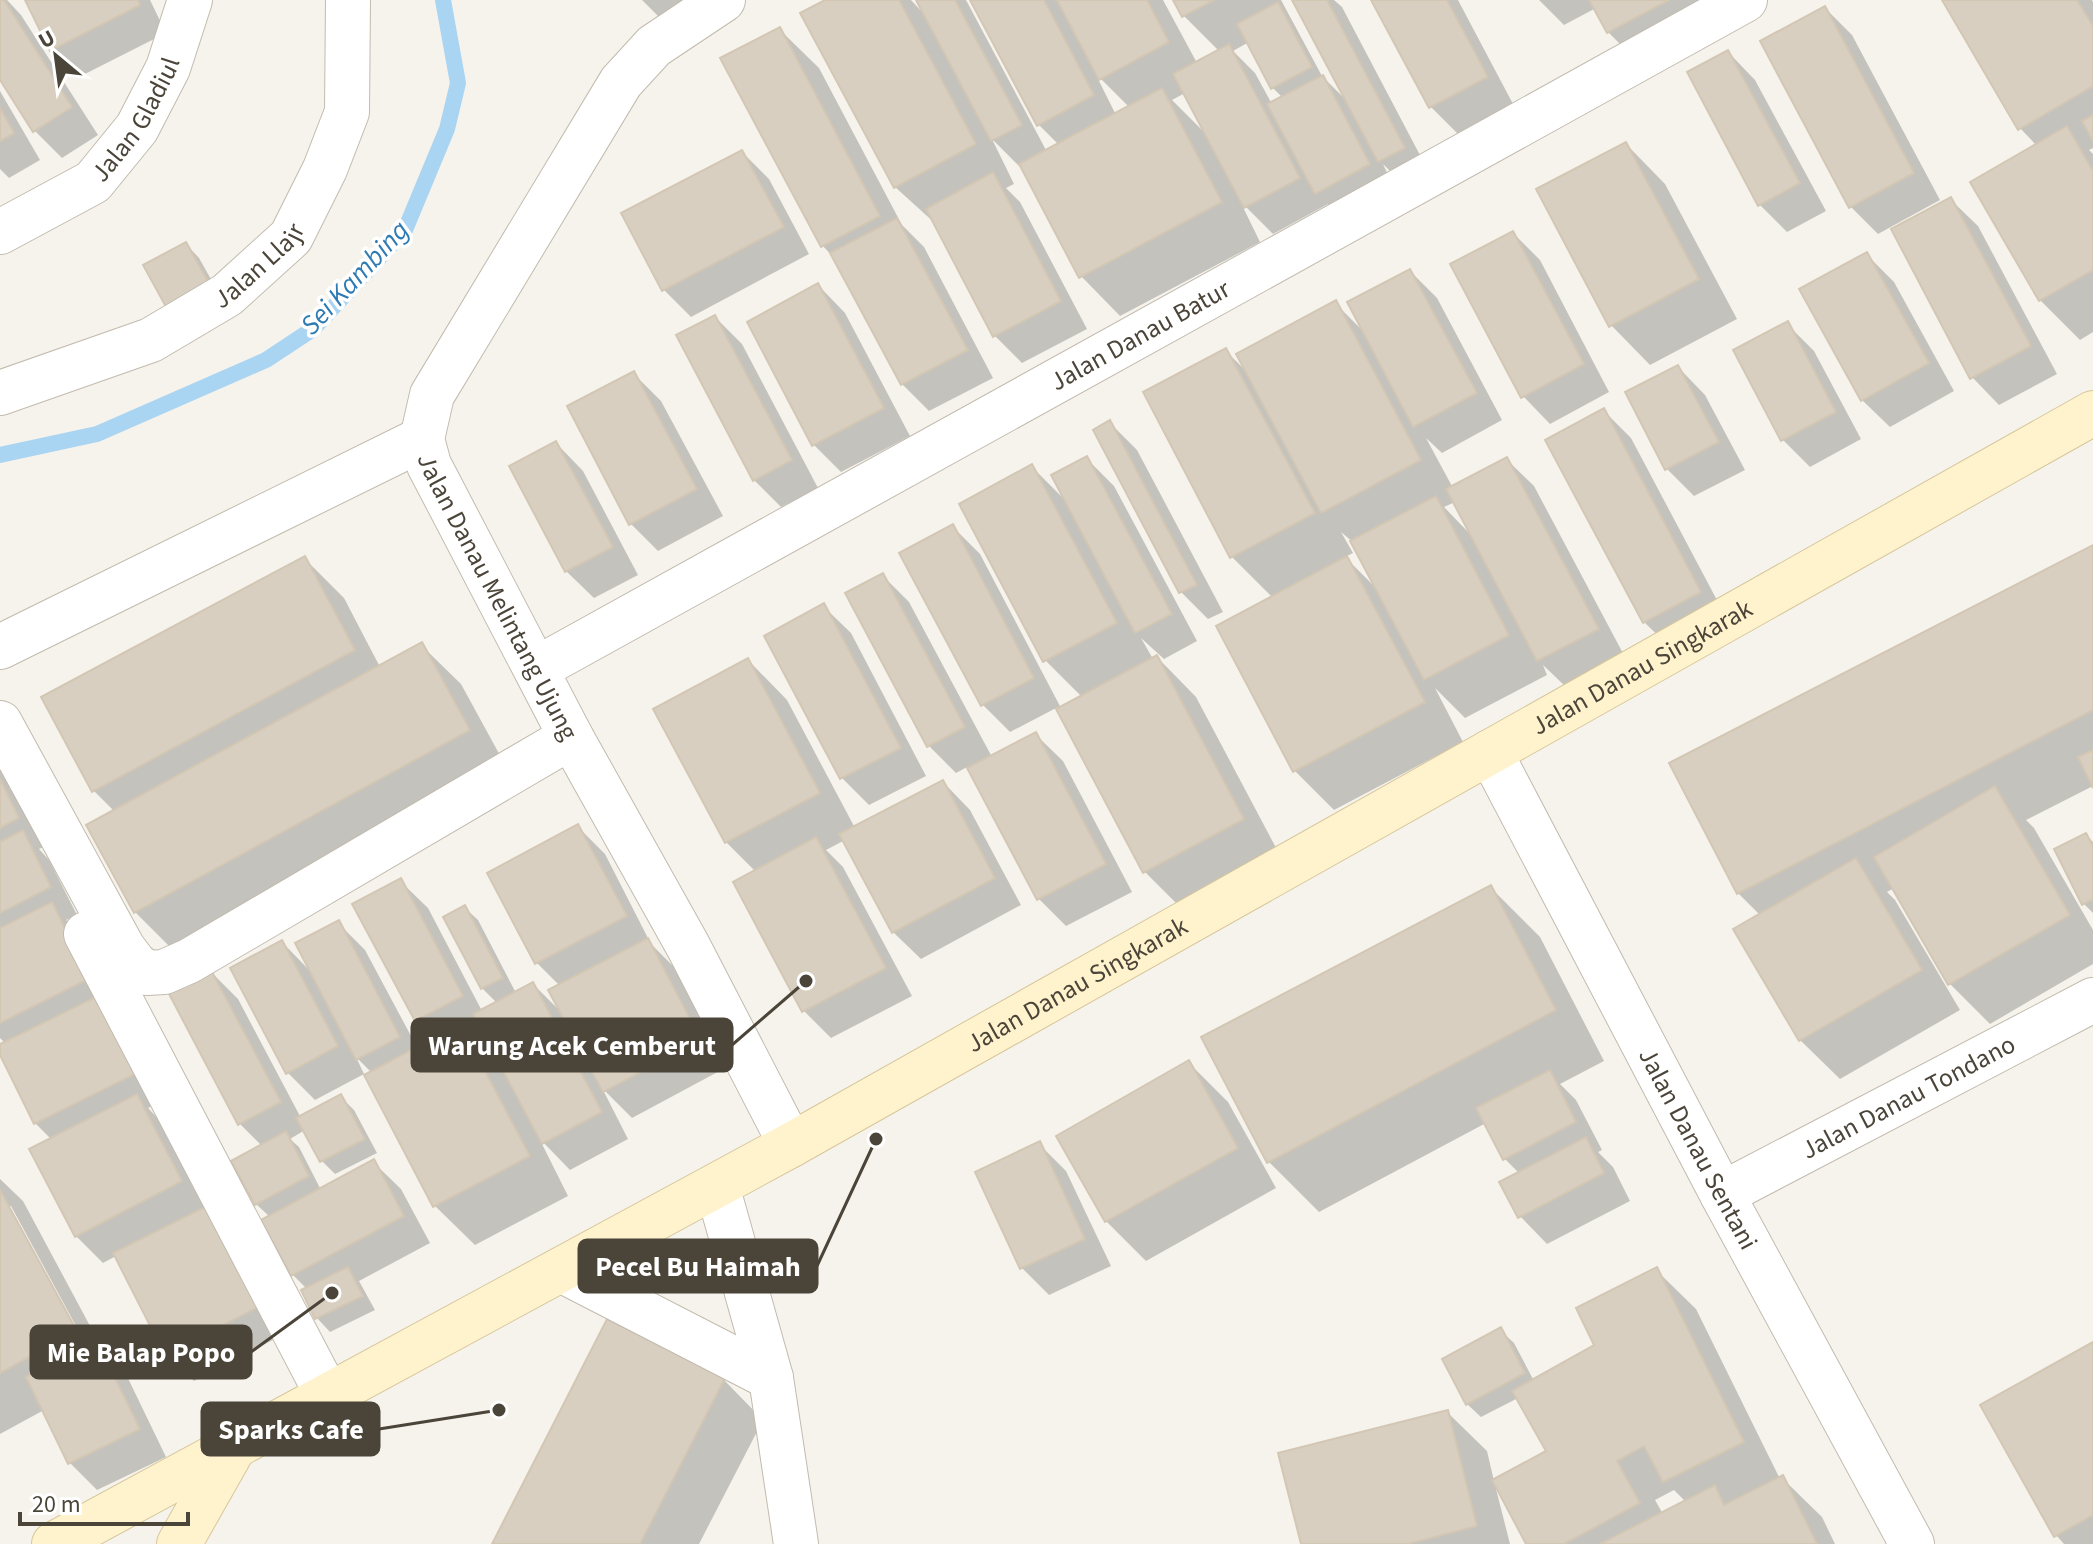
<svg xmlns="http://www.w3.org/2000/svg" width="2093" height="1544" font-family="'Source Sans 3',sans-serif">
<rect width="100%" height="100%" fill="#f6f3ec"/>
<g fill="#0003" fill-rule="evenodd">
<path d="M0,0H7L21,15L98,135L62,158L35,131L0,76Z"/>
<path d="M28,0H150L166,33L79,77L52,50Z"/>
<path d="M642,0H694L660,18Z"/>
<path d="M829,0H911L924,14L918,0H966L1047,152L1059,145L1038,124L973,0H1163L1197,63L1219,51L1184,16L1175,0H1281L1322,76L1347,101L1294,0H1334L1342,7L1431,176L1407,188L1383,164L1396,192L1344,220L1328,204L1273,234L1240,201L1260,242L1120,316L1081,276L1022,166L1020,167L992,139L1014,184L1006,188L1020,202L1087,329L1022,363L995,336L937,225L895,187ZM1249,42L1272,87L1283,98L1272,104L1255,73L1233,51ZM1095,73L1130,108L1116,115ZM1185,93L1206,134L1172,100Z"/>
<path d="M1374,0H1458L1513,104L1458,134L1431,107Z"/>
<path d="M1539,0H1746L1635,59L1608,32L1596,8L1564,25Z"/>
<path d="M1945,0H2092L2093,2V148L2089,150L2093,154V332L2080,340L2040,300L2037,146L2020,128Z"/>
<path d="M1825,8L1852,35L1940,200L1878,234L1850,206Z"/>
<path d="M779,29L819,68L902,225L924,247L993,378L929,411L902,384L834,258L823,246Z"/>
<path d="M1728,52L1755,80L1826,211L1787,232L1760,205Z"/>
<path d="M0,91L40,160L9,178L0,169Z"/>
<path d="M1626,144L1665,184L1737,319L1650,365L1611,325Z"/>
<path d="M742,152L769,179L809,254L691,317L664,290Z"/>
<path d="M1950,199L1978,226L2057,374L1999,405L1972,377Z"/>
<path d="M1513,233L1540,260L1609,392L1550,424L1523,396Z"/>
<path d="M186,244L199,258L226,306L186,328Z"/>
<path d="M1866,254L1894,282L1954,391L1890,427L1862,400Z"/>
<path d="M1410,271L1437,298L1502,420L1442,453L1426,438L1453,488L1506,459L1534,486L1625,657L1566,687L1543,665L1547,675L1465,718L1435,688L1463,742L1334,810L1295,771L1273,598L1232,557L1226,351L1246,371L1335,303L1364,332ZM1455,502L1470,534L1444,507ZM1341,532L1354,543L1377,589L1345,557L1353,553Z"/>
<path d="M818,285L845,313L910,436L841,472L814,445Z"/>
<path d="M715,317L742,344L818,488L781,507L754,480Z"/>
<path d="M1787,324L1814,351L1861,439L1810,467L1783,440Z"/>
<path d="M1678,367L1705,395L1745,470L1694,496L1667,469Z"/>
<path d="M634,374L661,401L723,516L658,551L631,524Z"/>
<path d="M1604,411L1631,438L1727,619L1672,649L1644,622Z"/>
<path d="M1110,423L1137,450L1223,612L1208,619L1181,592L1096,430Z"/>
<path d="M556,443L583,471L638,575L594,598L566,571Z"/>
<path d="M1087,459L1114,486L1197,641L1164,659L1141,638L1153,659L1157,657L1196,697L1282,859L1184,911L1145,872L1058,707L1010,732L983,705L902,554L953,527L980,554L1061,708L1082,697L1045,660L1032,467L1066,501Z"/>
<path d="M2093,547V786L2026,820L2034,828L2093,930V964L1990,1024L1950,984L1894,888L1887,892L1895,900L1960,1010L1840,1079L1800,1040L1761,916L1738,893Z"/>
<path d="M304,558L344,598L380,667L421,645L461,684L508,770L175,952L135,912L89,826L115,812L94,791Z"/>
<path d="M882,575L909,602L992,757L1035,734L1063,761L1132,892L1066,926L1039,899L969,766L956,773L929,746Z"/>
<path d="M823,606L851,633L926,776L869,805L842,778L766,636Z"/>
<path d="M748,660L787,700L855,828L943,782L970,810L1021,905L921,959L893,932L845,840L826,850L843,867L912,996L831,1038L804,1011L756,872L726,842Z"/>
<path d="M0,761L13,786L9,788L24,803L45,846L39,849L49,860L77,915L66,920L79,932L168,1098L148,1108L163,1124L292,1330L194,1381L166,1354L116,1256L103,1263L76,1236L52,1140L35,1123L0,1050V1046L6,1044L0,1038Z"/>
<path d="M578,827L605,854L651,944L675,968L727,1067L632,1118L602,1088L628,1139L570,1170L539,1138L568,1196L475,1245L435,1206L372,1073L356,1057L364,1074L315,1100L288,1073L282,942L310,971L338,923L365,950L418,1049L436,1039L417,1020L355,905L400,881L428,908L482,1011L497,1003L482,988L464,907L478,920L516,993L533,984L562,1013L560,986L537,963L489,874ZM482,1027L504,1071L468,1035Z"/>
<path d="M2086,835L2093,842V913L2084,904Z"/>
<path d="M1490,887L1540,937L1604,1061L1560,1084L1576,1100L1602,1150L1598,1152L1613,1167L1630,1201L1547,1244L1520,1216V1174L1505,1159L1486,1123L1319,1212L1269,1162Z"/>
<path d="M211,972L238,999L301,1118L341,1097L354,1110L377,1153L335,1174L321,1160L305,1130L290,1139L299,1147L321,1190L373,1162L401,1189L430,1243L359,1281L375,1310L330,1332L317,1318L304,1291L307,1289L293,1275L264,1220L270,1217L256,1204L262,1146L240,1124Z"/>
<path d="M1189,1063L1228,1102L1276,1188L1146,1261L1106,1221Z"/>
<path d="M1039,1144L1066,1171L1111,1266L1049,1295L1022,1268Z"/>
<path d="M0,1179L23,1201L104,1352L125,1372L166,1457L97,1490L70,1463L44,1410L0,1434ZM7,1206H11L83,1339L80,1341Z"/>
<path d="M1656,1270L1696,1309L1780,1479L1782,1478L1822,1517L1835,1544H1528L1495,1485L1510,1544H1303L1447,1412L1487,1451L1494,1481L1549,1452L1518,1398L1481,1417L1467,1404L1500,1330L1514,1343L1534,1381L1596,1346ZM1674,1490L1686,1502L1663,1514L1655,1500Z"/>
<path d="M2093,1344V1544H2064L2056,1535Z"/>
<path d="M724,1380L763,1420L699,1544H494Z"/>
</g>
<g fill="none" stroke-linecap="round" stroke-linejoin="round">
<path stroke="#a9d4f2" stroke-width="16" d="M0,455L97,434L266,360L313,329L405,230L447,129L458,83L443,0"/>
</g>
<g fill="#d8cfc1" stroke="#d3c7b4" stroke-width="2">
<path d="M0,0H4L72,107L33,132L0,80Z"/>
<path d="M25,0H138L140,5L50,51Z"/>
<path d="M825,0H899L976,144L894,188L800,13Z"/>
<path d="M916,0H955L1022,125L991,141Z"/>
<path d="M970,0H1044L1094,95L1037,126Z"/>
<path d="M1057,0H1147L1169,42L1099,80Z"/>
<path d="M1173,0H1214L1182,17Z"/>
<path d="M1292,0H1327L1405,148L1378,162Z"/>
<path d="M1371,0H1447L1488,77L1429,108Z"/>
<path d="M1589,0H1669L1607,33Z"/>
<path d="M1942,0H2077L2093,26V86L2018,130Z"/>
<path d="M1278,2L1312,67L1271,89L1237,24Z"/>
<path d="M1825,6L1914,173L1849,208L1760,41Z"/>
<path d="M780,27L880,216L821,247L720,58Z"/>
<path d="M1229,44L1300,178L1244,208L1173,74Z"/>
<path d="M1728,50L1800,183L1758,206L1687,72Z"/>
<path d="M1323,75L1370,164L1315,194L1267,104Z"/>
<path d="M1162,88L1222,202L1079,278L1019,164Z"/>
<path d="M0,108L14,133L0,141Z"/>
<path d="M2093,115V141L2082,121Z"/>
<path d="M2067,126L2093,171V270L2039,301L1970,182Z"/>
<path d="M1626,142L1699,279L1609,327L1536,189Z"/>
<path d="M742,150L784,227L662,291L621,213Z"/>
<path d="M993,172L1061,301L993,337L926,209Z"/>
<path d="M1951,197L2031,346L1970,379L1891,229Z"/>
<path d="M897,218L968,350L901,385L830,253Z"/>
<path d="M1513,231L1584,364L1521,398L1450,264Z"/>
<path d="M186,242L214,292L171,316L143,265Z"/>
<path d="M1867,252L1929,363L1861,401L1799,289Z"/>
<path d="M1410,269L1477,393L1413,427L1347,302Z"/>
<path d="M818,283L884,408L812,446L747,322Z"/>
<path d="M1336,300L1421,460L1321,513L1236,354Z"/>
<path d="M715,315L792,460L753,481L676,335Z"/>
<path d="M1788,321L1836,412L1781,441L1733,350Z"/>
<path d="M1226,348L1315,513L1230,558L1143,392Z"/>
<path d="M1678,365L1719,442L1665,470L1625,392Z"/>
<path d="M634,371L697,489L629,525L567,406Z"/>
<path d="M1604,408L1701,592L1643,623L1545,440Z"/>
<path d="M1110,420L1197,585L1179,593L1093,430Z"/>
<path d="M556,441L613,547L565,572L509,466Z"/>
<path d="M1087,456L1172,614L1135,633L1051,475Z"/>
<path d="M1507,457L1599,629L1537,661L1446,489Z"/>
<path d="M1032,464L1117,623L1043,662L959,504Z"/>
<path d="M1436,496L1509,635L1424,680L1350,541Z"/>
<path d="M953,524L1034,678L981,706L899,553Z"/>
<path d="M2093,545V710L1737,894L1669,763Z"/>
<path d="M305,556L355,650L92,792L41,697Z"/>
<path d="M1347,556L1425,702L1293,772L1216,626Z"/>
<path d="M883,573L965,727L927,747L845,593Z"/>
<path d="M824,603L901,748L840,779L764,636Z"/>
<path d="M422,642L470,730L134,913L86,825Z"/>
<path d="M1157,655L1244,819L1143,873L1056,709Z"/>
<path d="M748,658L820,793L725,843L653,709Z"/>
<path d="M1036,732L1106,864L1037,900L967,768Z"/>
<path d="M2093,750V788L2078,757Z"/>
<path d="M0,779L19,818L0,828Z"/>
<path d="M943,780L995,878L892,933L839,834Z"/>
<path d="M1995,786L2070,915L1948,985L1874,857Z"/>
<path d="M578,824L627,916L535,964L487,873Z"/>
<path d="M23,830L51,887L0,913V842Z"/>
<path d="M2086,833L2093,846V899L2082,905L2054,849Z"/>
<path d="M816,837L886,968L802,1012L733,882Z"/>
<path d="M1856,858L1922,970L1799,1041L1733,929Z"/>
<path d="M401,878L463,996L415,1021L352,904Z"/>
<path d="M1491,885L1556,1010L1267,1163L1201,1037Z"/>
<path d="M52,902L90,978L0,1023V928Z"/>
<path d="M465,905L503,978L481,989L443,917Z"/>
<path d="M339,920L400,1037L356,1060L295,943Z"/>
<path d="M648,938L701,1040L603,1092L548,990Z"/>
<path d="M282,940L338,1046L286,1074L230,968Z"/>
<path d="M211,970L281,1102L238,1125L168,992Z"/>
<path d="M533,982L602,1112L542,1144L473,1014Z"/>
<path d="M104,993L143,1070L34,1124L0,1055V1044Z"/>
<path d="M460,1024L530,1156L433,1207L364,1075Z"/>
<path d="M1189,1060L1238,1148L1105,1222L1056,1136Z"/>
<path d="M1550,1070L1576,1122L1503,1160L1476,1108Z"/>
<path d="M137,1094L182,1181L75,1237L29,1149Z"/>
<path d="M341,1094L365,1139L320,1162L296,1118Z"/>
<path d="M286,1131L309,1176L255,1205L231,1161Z"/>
<path d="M1586,1137L1604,1173L1518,1218L1499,1182Z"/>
<path d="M1040,1141L1085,1239L1020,1269L975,1172Z"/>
<path d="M374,1159L404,1216L291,1276L261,1220Z"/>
<path d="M0,1190L77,1331L0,1373Z"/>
<path d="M215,1202L266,1303L165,1355L113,1253Z"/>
<path d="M348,1267L363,1296L315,1319L301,1290Z"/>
<path d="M1657,1267L1744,1442L1663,1482L1644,1446L1617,1461L1640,1503L1564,1544H1526L1492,1480L1546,1451L1512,1391L1594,1345L1576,1308Z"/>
<path d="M607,1319L725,1378L640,1544H492Z"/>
<path d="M1501,1327L1525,1373L1466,1405L1442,1359Z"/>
<path d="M2093,1342V1515L2054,1537L1980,1405Z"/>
<path d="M98,1343L140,1429L68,1464L26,1377Z"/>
<path d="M1448,1410L1477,1526L1408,1544H1301L1278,1453Z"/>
<path d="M1783,1475L1817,1544H1600L1715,1485L1724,1505Z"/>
</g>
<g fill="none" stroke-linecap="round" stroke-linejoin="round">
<g stroke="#c2bbae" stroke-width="46">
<g id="street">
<path id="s1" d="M723,0L654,46L621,82L432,395L422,439L429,465L571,737L688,946L791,1145"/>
<path id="s2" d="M0,232L93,182L137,128L168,68L190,0"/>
<path id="s3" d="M0,393L151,340L227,295L291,237L325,169L347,112L348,0"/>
<path d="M0,647L422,439"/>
<path id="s4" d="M536,669L1745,0"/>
<path d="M0,723L123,948L135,964L147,973L164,972L189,961L571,737"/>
<path id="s5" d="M1490,752L1722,1194L1912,1544"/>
<path d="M86,934L328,1396"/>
<path d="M717,1186L771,1378L796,1544"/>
<path id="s6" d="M1722,1194L2093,1000"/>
<path d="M561,1270L771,1378"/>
</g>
</g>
<g stroke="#d6c79b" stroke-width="46">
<g id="secondary">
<path id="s7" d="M54,1544L791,1145L2093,413"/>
<path d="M179,1544L234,1447"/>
</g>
</g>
<use href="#street" stroke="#fff" stroke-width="44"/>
<use href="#secondary" stroke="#fff3cd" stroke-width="44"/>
</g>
<g text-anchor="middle" stroke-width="7" stroke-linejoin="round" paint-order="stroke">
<g font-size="26" fill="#4b4439" stroke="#fff">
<text dy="9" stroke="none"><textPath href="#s2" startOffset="182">Jalan Gladiul</textPath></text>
<text dy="9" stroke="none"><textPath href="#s3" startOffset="292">Jalan Llajr</textPath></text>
<text dy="9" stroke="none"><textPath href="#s4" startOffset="690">Jalan Danau Batur</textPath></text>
<text dy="9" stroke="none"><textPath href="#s1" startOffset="718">Jalan Danau Melintang Ujung</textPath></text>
<text dy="9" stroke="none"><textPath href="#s7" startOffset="1814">Jalan Danau Singkarak</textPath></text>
<text dy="9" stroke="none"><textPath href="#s7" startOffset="1166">Jalan Danau Singkarak</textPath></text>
<text dy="9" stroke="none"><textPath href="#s6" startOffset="210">Jalan Danau Tondano</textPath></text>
<text dy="9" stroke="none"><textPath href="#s5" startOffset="448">Jalan Danau Sentani</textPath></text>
</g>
<g font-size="28" font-style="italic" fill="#2e7ab2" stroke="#fff">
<text transform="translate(354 277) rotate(-47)" y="10">Sei Kambing</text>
</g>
</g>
<path fill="none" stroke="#4b4439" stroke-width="3" d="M806 981L732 1045M876 1139L817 1266M332 1293L251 1352M499 1410L379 1429"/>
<g fill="#4b4439" stroke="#fff" stroke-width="3">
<circle cx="806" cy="981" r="8"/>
<circle cx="876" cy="1139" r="8"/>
<circle cx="332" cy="1293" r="8"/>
<circle cx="499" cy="1410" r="8"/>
</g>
<g fill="#4b4439" stroke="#4b4439" stroke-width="3">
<rect x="412" y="1019" width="320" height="52" rx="8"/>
<rect x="579" y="1240" width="238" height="52" rx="8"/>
<rect x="31" y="1326" width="220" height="52" rx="8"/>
<rect x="202" y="1403" width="177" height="52" rx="8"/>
</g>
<g font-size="28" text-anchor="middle" font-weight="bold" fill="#fff">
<text x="572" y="1055">Warung Acek Cemberut</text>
<text x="698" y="1276">Pecel Bu Haimah</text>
<text x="141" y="1362">Mie Balap Popo</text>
<text x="291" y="1439">Sparks Cafe</text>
</g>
<g transform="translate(56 56) rotate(331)" stroke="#ffffff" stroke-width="6" paint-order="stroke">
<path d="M0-6L14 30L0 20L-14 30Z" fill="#4b4439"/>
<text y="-12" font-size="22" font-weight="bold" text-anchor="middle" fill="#4b4439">U</text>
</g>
<path d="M20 1512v12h168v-12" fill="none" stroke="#4b4439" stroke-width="4"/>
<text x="32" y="1512" font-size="24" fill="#4b4439" stroke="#ffffff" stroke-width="6" paint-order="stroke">20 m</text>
</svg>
